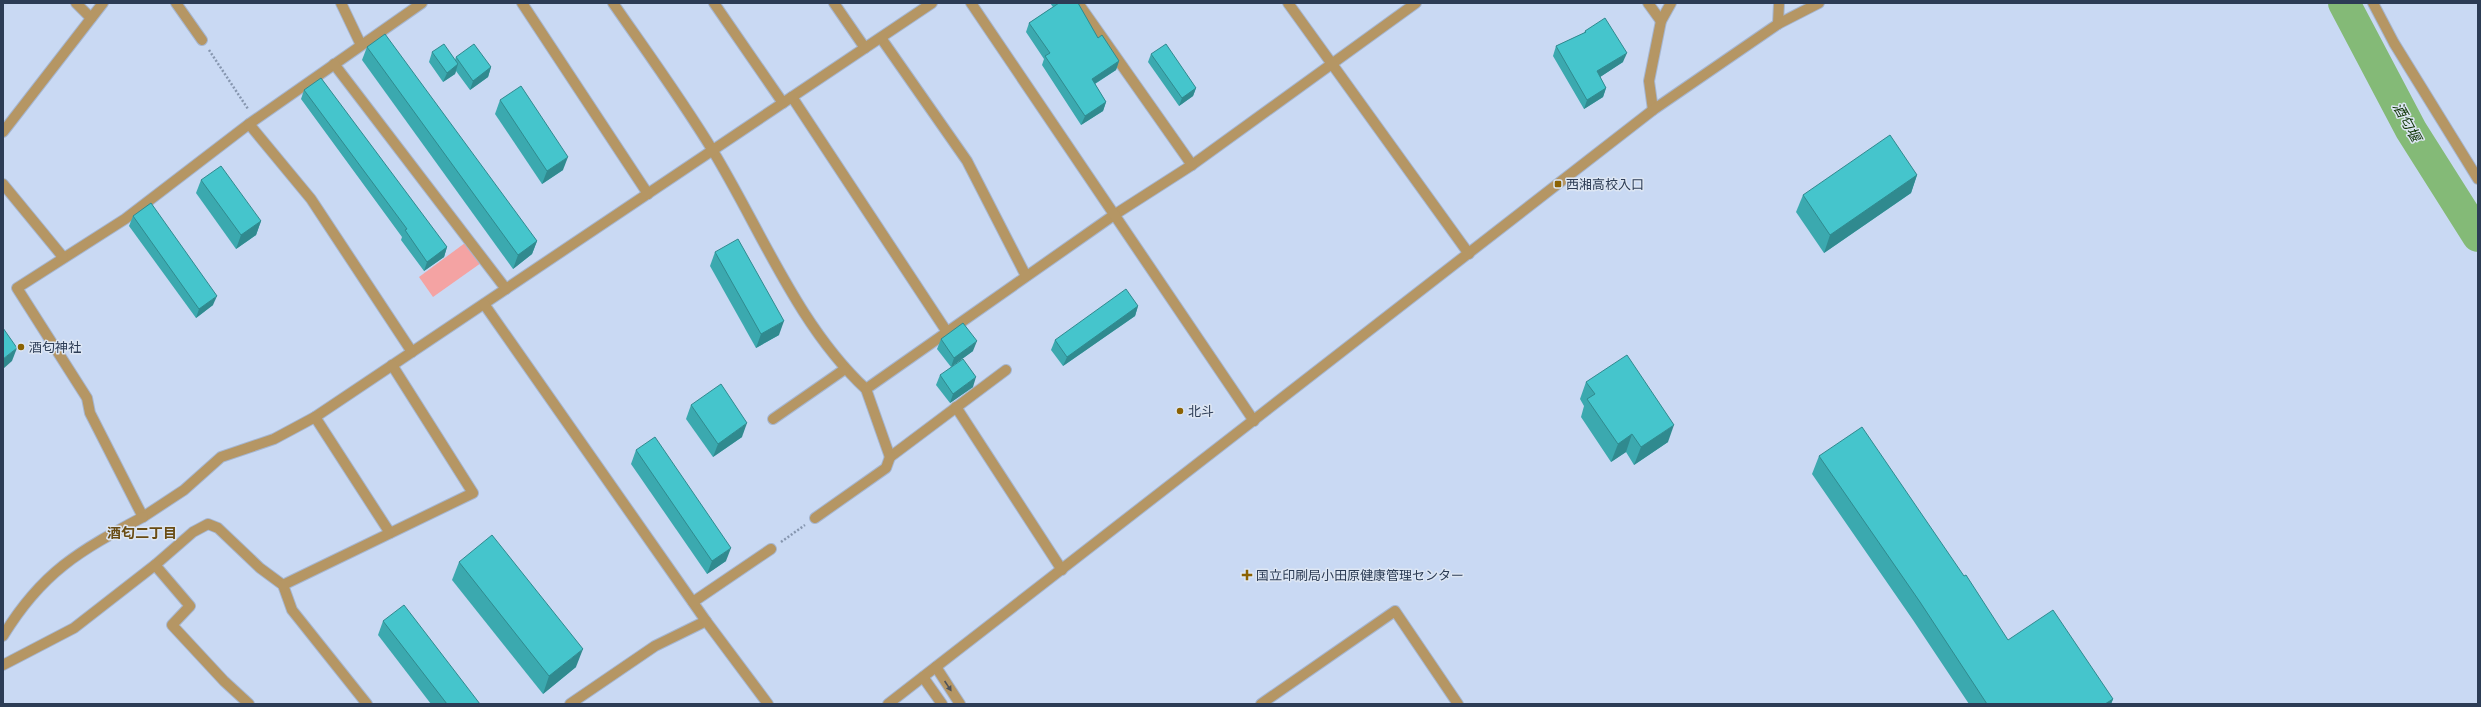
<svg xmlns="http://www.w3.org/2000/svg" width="2481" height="707" font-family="Karla,'Noto Sans JP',sans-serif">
<rect width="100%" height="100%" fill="#c9d9f3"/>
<path fill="#f4a3a3" d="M465,243L481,263L433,297L419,277Z"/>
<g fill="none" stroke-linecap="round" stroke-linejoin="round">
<path stroke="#84ba77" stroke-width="32" d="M2344,3L2411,130L2478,236"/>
<g stroke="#a6b6d0" stroke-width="12">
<g id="service">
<path d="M76,3L91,18"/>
<path d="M176,3L202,40"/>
<path d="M341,3L361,45"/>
<path d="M613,3C647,52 682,100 713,151C761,230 798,326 866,389L1114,215L1192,165L1416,3"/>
<path d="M714,3L783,103"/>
<path d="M834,3L865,48"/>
<path d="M1078,3L1192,165"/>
<path d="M1288,3L1469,254"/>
<path d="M881,38L967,161L1026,276"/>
<path d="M792,97L947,332"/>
<path d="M866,389L890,457L1006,370"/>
<path d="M956,407L1062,570"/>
<path d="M773,419L845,369"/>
<path d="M815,518L886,468L890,457"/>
<path d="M155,565L193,532L208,524L218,528L260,568L283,585L292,610L367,704"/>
<path d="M570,704L655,646L706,621"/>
</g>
</g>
<g stroke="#a6b6d0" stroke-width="12">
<g id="minor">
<path d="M422,3L249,124L125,219L17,288L87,398L90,413L143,517L184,490L221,457L274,439L315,417L932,3"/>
<path d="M522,3L648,194"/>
<path d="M1648,3L1661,21"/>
<path d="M2373,3L2394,43L2478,179"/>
<path d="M334,64L506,289"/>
<path d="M1653,110L1649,81L1661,21L1671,3"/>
<path d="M249,124L311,199L412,352"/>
<path d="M3,132L103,3"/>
<path d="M3,184L63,257"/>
<path d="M484,304L706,621L768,704"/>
<path d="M315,417L390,533"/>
<path d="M283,585L473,493L392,365"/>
<path d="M693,602L771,549"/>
<path d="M3,636C42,572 79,551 143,517"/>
<path d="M3,665L74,628L155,565L190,606L172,625L224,681L249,704"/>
<path d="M936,667L960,704"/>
<path d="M923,677L942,704"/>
<path d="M1261,704L1395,611L1458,704"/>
</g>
</g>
<g stroke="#a6b6d0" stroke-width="12">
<g id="tertiary">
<path d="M971,3L1254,421"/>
<path d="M1778,24L1779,3"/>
<path d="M888,704L1653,110L1778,24L1819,3"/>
</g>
</g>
<g stroke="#8696af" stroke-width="2.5" stroke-dasharray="2 2" stroke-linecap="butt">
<path d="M209,50L248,109"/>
<path d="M781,542L805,525"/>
</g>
<use href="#service" stroke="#b59664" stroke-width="10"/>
<use href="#minor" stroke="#b59664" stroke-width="10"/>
<use href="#tertiary" stroke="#b59664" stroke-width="10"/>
</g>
<g fill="#3ba9af">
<path d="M1050,3H1078L1098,38L1119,61L1116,70L1095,84L1106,102L1103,111L1081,125L1042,65L1044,59L1026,32L1029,23L1053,7Z"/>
<path d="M1585,31L1623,62L1600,77L1606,88L1603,97L1584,109L1553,56L1556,46L1584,33Z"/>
<path d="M367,47L537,241L532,254L513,269L362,60Z"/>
<path d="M432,52L455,60L456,57L491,67L488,77L470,90L456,71L455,74L443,82L429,62Z"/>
<path d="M1151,54L1196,88L1193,96L1179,106L1148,62Z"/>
<path d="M304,90L447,247L444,257L424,271L401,240L402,237L301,99Z"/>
<path d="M500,100L563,170L542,184L495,114Z"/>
<path d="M1917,175L1911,193L1824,253L1796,212L1803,195Z"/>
<path d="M201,180L261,221L256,235L236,249L196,193Z"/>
<path d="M133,216L213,305L196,318L129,226Z"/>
<path d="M715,252L779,335L756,348L710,266Z"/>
<path d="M1138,306L1135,316L1063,366L1051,350L1055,340Z"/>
<path d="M941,339L973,351L951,367L937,349Z"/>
<path d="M940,375L973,387L950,403L936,385Z"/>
<path d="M1586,382L1668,442L1634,465L1626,452L1611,462L1581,417L1584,406L1580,399Z"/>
<path d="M691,405L742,437L713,457L686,419Z"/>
<path d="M636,450L726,561L707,574L631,464Z"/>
<path d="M1819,456L2008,640L2113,699L2111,704H1969L1913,620L1812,474Z"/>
<path d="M459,562L576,667L543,694L452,580Z"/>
<path d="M383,621L480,704H431L378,635Z"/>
</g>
<g fill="#308a8f">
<path d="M1627,53L1623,62L1594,81L1597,71Z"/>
<path d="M1119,61L1116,70L1088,88L1092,79Z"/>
<path d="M458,64L455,74L443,82L447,73Z"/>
<path d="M491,67L488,77L470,90L473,81Z"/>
<path d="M1196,88L1193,96L1179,106L1182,98Z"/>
<path d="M1606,88L1603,97L1584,109L1587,100Z"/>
<path d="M1106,102L1103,111L1081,125L1085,116Z"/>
<path d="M568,157L563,170L542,184L547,171Z"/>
<path d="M1917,175L1911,193L1824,253L1830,235Z"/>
<path d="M261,221L256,235L236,249L241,235Z"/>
<path d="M537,241L532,254L513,269L518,255Z"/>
<path d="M447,247L444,257L424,271L427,262Z"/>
<path d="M217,296L213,305L196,318L199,309Z"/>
<path d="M1138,306L1135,316L1063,366L1067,357Z"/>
<path d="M784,321L779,335L756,348L761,334Z"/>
<path d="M977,341L973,351L951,367L954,358Z"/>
<path d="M17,348L12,361L3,369V359Z"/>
<path d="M976,377L973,387L950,403L953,394Z"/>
<path d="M747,423L742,437L713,457L718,444Z"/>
<path d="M1674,425L1668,442L1634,465L1641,447Z"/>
<path d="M1632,434L1626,452L1611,462L1618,444Z"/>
<path d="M731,548L726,561L707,574L712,561Z"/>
<path d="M583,649L576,667L543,694L549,676Z"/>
<path d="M2113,699L2111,704H2105Z"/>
</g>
<g fill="#45c5cc" stroke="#308a8f">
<path d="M1059,3H1078L1098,38L1102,35L1119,61L1092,79L1106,102L1085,116L1045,56L1050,53L1029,23Z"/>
<path d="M1605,18L1627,53L1597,71L1606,88L1587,100L1556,46L1586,32L1585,31Z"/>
<path d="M385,34L537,241L518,255L367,47Z"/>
<path d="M444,44L458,64L447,73L432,52Z"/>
<path d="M474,44L491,67L473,81L456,57Z"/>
<path d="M1166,44L1196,88L1182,98L1151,54Z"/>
<path d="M321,78L447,247L427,262L405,230L407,229L304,90Z"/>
<path d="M521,86L568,157L547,171L500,100Z"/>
<path d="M1890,135L1917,175L1830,235L1803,195Z"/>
<path d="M221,166L261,221L241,235L201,180Z"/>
<path d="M151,203L217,296L199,309L133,216Z"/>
<path d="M738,239L784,321L761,334L715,252Z"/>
<path d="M1126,289L1138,306L1067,357L1055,340Z"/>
<path d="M963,323L977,341L954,358L941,339Z"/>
<path d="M3,328L17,348L3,359Z"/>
<path d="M1627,355L1674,425L1641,447L1632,434L1618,444L1587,399L1595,394L1586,382Z"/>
<path d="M963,359L976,377L953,394L940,375Z"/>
<path d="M721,384L747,423L718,444L691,405Z"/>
<path d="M1862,427L1964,576L1966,575L2008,640L2053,610L2113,699L2105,704H1987L1920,602L1819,456Z"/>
<path d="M655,437L731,548L712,561L636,450Z"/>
<path d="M492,535L583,649L549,676L459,562Z"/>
<path d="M404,605L480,704H447L383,621Z"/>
</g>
<defs><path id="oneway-solid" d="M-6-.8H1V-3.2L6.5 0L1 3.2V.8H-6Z"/></defs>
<use fill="#4e5259" href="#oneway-solid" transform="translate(948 686) rotate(56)"/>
<g fill="#8b6202" stroke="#dde6f3" stroke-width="1.5">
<rect x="1554" y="180" width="8" height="8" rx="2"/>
<circle cx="21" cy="347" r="4"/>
<circle cx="1180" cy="411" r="4"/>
<path d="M1245 569h4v4h4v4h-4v4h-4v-4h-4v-4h4z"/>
</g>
<g text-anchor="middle" stroke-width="3" stroke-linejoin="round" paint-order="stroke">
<g font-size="13" fill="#2c3c55" stroke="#dde6f3" text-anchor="start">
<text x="1566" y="189">西湘高校入口</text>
<text x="29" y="352">酒匂神社</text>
<text x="1188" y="416">北斗</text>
<text x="1256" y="580">国立印刷局小田原健康管理センター</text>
</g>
<g font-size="14" font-style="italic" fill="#113607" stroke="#dde6f3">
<text transform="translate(2407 122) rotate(61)" y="5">酒匂堰</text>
</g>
<g font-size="14" font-weight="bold" fill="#694c14" stroke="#dde6f3">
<text x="142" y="538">酒匂二丁目</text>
</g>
</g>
<rect width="2481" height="707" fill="none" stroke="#2c3c55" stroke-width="8"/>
</svg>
